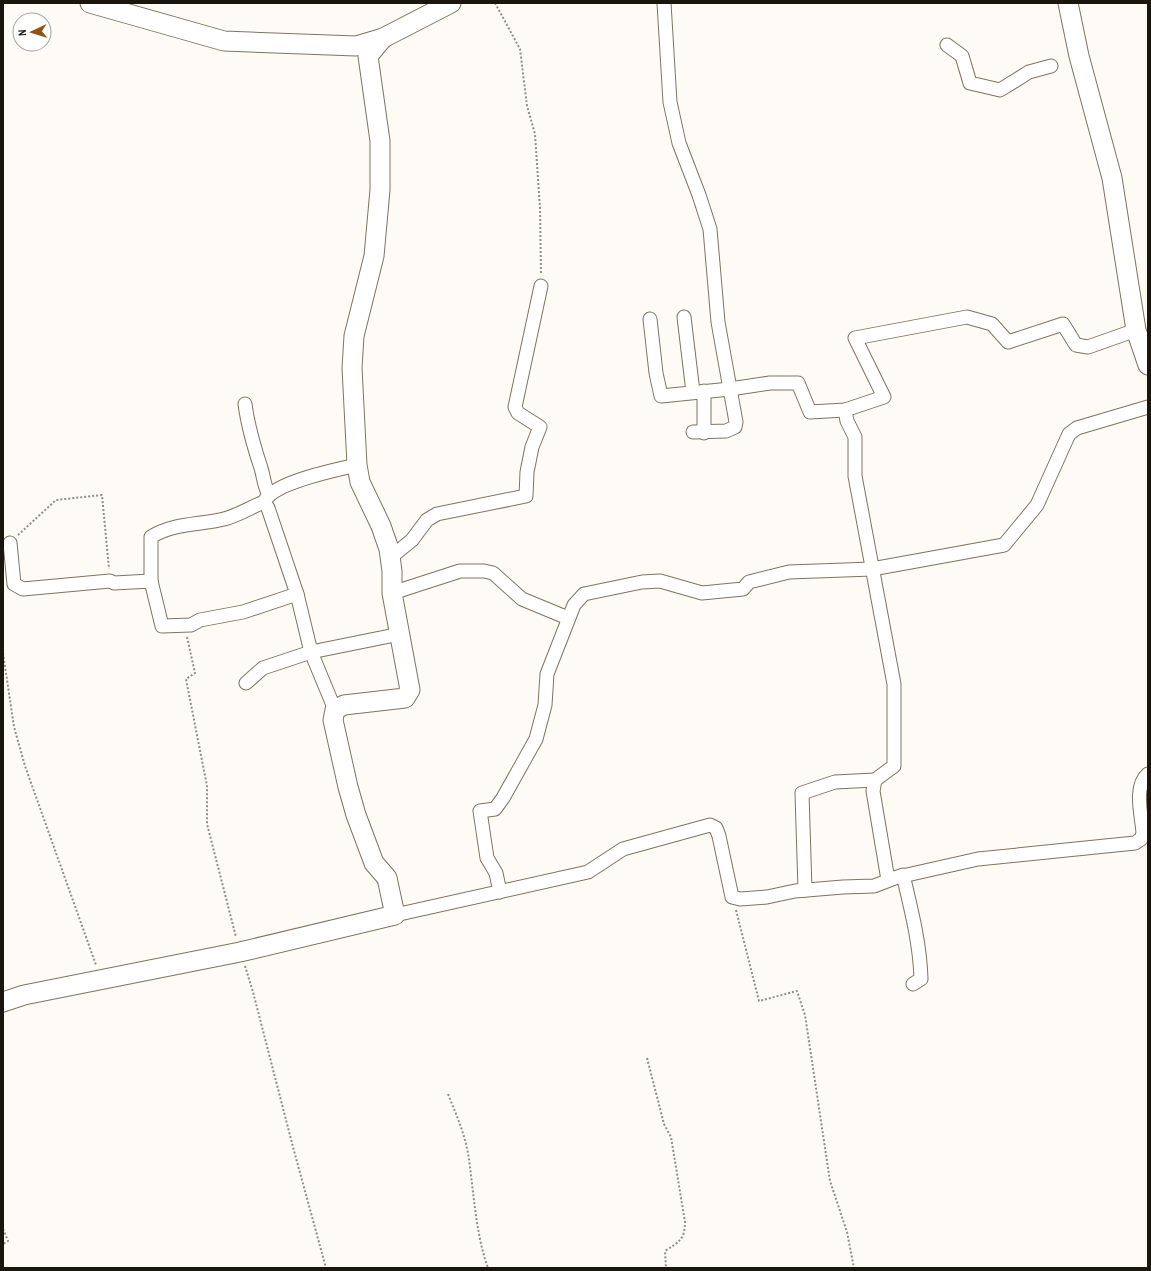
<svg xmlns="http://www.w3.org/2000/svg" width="1151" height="1271" font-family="'Archivo Narrow',sans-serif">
<rect width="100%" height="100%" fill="#fefbf6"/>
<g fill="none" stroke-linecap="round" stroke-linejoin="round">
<g stroke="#7f745f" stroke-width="15">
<g id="street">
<path d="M664,3L670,102L679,143L699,195L710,229L718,322L736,422L735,427L726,431L693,432"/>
<path d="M947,45L962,56L970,83L1000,90L1029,72L1051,66"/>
<path d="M684,317L693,392"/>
<path d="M650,319L656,373L661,396L730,389L770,383H798L810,412L845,410L884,397L855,338L967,317L992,324L1008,342L1063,324L1076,345L1088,347L1136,330"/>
<path d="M704,391V433"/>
<path d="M245,404C248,427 254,447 261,468C264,478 264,486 269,495"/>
<path d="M845,410L847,421L855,437V476L894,684V766L875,780L873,791L887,874L889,879L978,859L1135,843L1141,839L1143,833C1142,816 1133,787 1148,774"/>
<path d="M10,543L14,584L23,589L110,581L114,583L151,581L162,626L191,625L200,620L243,612L297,594L268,508L264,502"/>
<path d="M390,558L412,540L427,520L437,514L526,496L527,472L532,447L540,427L518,413L515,407L541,286"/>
<path d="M151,581V537C172,523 200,525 224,519C237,516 251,507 264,502C273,482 336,470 357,465"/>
<path d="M392,593L460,571H484L493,573L522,599L568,618"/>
<path d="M297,594L311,652L335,710"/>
<path d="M246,683L263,668L311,652L400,634"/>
<path d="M805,890L802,793L835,782L875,780"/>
<path d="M500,892L496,873L487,858L480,811L495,809L503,798L536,739L545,705L547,674L574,605L584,594L642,582L660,581L702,593L743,589L749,582L789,572L872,569L1004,545L1037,505L1069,434L1077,428L1148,407"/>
<path d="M395,915L588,872L623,849L710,825L716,828L719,836L732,897L740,899L767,897L795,891L843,887L874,886L903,875C911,909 920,943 921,979L913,984"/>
</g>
</g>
<g stroke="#7f745f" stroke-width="21">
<g id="secondary">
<path d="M90,3L224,41L356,46L383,38L451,3"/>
<path d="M1068,3L1079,56L1112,178L1136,330L1148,365"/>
<path d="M3,1002L24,995L240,952L395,915L387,878L374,863L356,815L348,787L333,720L335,710L344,705L405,698L410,690L392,593V571L389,549L381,526L360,482L357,465L352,368L354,336L374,256L380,190V141L368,56L383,38"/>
</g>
</g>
<g stroke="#918e87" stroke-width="2" stroke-dasharray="2 2" stroke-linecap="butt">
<path d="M495,3L520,49L527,106L535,134L540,208L541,274"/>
<path d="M18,535L56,500L102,495L109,569"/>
<path d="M187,637L195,673L186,679L207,786V824L236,937"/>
<path d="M3,653L14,727L25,766L96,965"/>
<path d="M736,910L759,1001L797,991L805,1015L830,1181L847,1232L854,1268"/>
<path d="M245,966L253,992L293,1147L326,1268"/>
<path d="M647,1058L664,1124L671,1137L685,1222C685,1239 679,1242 665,1251L666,1268"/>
<path d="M448,1094C456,1114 464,1132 468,1153C474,1191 475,1232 488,1268"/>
<path d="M3,1229L8,1241L3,1244"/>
</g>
<use href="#street" stroke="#fff" stroke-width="13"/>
<use href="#secondary" stroke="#fff" stroke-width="19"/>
</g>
<rect width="1151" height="1271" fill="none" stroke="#1a160d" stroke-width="8"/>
<g transform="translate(32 32) rotate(266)"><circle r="19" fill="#ffffff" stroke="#a3a29e"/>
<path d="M0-3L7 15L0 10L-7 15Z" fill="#915417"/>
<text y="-6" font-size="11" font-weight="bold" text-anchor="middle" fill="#1a160d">N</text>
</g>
</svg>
